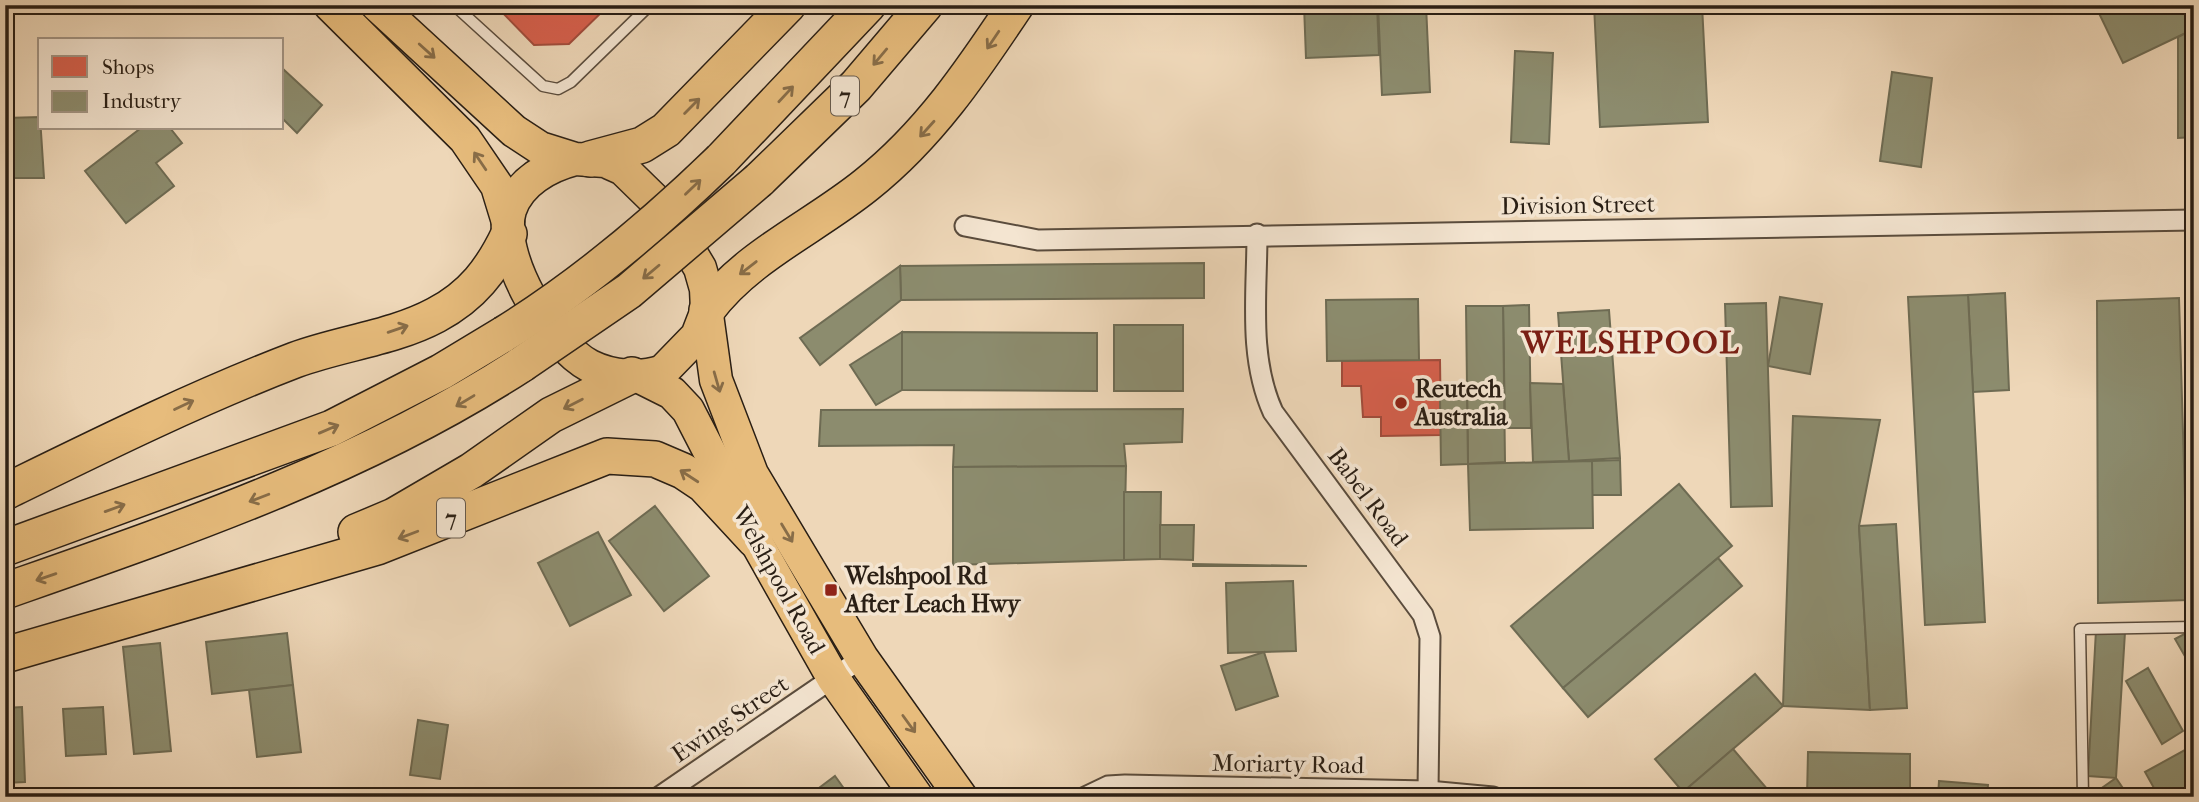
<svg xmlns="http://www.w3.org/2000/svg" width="2199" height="802" font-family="'IM FELL French Canon',serif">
<rect width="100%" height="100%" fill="#eed7b8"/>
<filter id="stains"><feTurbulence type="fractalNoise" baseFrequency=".00286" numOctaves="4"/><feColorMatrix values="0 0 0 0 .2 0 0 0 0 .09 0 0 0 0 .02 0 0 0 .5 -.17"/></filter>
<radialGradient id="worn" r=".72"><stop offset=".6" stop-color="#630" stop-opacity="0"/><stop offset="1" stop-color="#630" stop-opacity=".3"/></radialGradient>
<g fill="#d6604d" stroke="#a24c3c" stroke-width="2">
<path d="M495,5H609L569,44L534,45Z"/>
<path d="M1440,360L1441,435L1381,436V417H1363L1361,386H1342V361Z"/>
</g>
<g fill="#8c8c6e" stroke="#6e6b53" stroke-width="2">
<path d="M1304,5H1377L1379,55L1306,58Z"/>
<path d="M1378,5H1426L1430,92L1382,95Z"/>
<path d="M1594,5H1702L1708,122L1600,127Z"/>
<path d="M2095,5H2194V29L2123,63Z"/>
<path d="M2194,29V137L2178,138V37Z"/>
<path d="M1515,51L1553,53L1549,144L1511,142Z"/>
<path d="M282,68L322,105L297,133L282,118Z"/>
<path d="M1892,72L1932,78L1921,167L1880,161Z"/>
<path d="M40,117L44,178H5V118Z"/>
<path d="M141,128H170L182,143L156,163L174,186L126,223L85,171Z"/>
<path d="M1204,263V298L901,300L900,266Z"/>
<path d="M900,266L901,300L820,365L800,338Z"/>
<path d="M2005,293L2009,390L1973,392L1968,295Z"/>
<path d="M1968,295L1985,622L1925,625L1908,297Z"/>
<path d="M1780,297L1822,304L1810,374L1768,366Z"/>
<path d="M2179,298L2188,600L2098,603L2097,301Z"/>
<path d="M1418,299L1419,360L1327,361L1326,300Z"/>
<path d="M1766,303L1772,506L1731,507L1725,304Z"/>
<path d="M1529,305L1531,428H1505L1503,306Z"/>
<path d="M1466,306H1503L1505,462L1468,464Z"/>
<path d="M1609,310L1620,458L1569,461L1558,313Z"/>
<rect x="1114" y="325" width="69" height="66"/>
<path d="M902,332L1097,333V391L902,390Z"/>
<path d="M902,332V390L876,405L850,365Z"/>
<path d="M1530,383L1563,384L1569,461L1533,462Z"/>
<path d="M1440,396H1467L1468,464L1441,465Z"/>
<path d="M1183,409L1182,442L1124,444L1126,466L953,467L954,445L819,446L821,410Z"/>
<path d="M1793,416L1880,420L1859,526L1870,710L1783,706Z"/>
<path d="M1620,460L1621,495H1592V461Z"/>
<path d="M1592,461L1593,528L1470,530L1468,464Z"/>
<path d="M1126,466L1124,560L953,565V467Z"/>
<path d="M1679,484L1732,546L1563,688L1511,626Z"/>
<path d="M1124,492H1161L1160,559L1124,560Z"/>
<path d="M655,506L709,576L664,611L609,541Z"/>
<path d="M1896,524L1907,708L1870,710L1859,526Z"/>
<path d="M1160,525H1194L1193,560L1160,559Z"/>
<path d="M598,532L631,595L570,626L538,563Z"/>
<path d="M1718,558L1742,586L1588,717L1563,688Z"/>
<path d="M1193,564L1307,566H1193Z"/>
<path d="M1293,581L1296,651L1228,653L1226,583Z"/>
<path d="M2096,630L2125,632L2116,778L2088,776Z"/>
<path d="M2188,632L2194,643V672L2175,639Z"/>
<path d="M287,633L293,685L212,694L206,642Z"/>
<path d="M160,643L171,751L134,754L123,647Z"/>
<path d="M1264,652L1278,696L1236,710L1221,666Z"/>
<path d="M2148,668L2183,731L2162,744L2126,681Z"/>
<path d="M1755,674L1783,706L1683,792L1655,759Z"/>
<path d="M293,685L301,752L257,757L249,690Z"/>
<path d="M22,707L25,782L5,783V708Z"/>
<path d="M103,707L106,754L66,756L63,709Z"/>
<path d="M418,720L448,725L440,779L410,775Z"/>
<path d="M2194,745V797H2159L2145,772Z"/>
<path d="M1733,749L1774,797H1685L1683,792Z"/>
<path d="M1808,752L1910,754V797H1807Z"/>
<path d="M835,776L850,797H807Z"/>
<path d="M2116,778L2129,797H2098L2096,792Z"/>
<path d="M1939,781L1988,785L1987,797H1938Z"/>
</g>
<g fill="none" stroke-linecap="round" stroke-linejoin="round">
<g stroke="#5a4c3d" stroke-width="13">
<g id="service">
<path d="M454,5L543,86L558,89L571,82L650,5"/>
<path d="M2083,797L2080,629L2194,627"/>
</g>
</g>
<g stroke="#5a4c3d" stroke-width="23">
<g id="minor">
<path d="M965,226L1038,240L2194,220"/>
<path d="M1257,234C1257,294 1248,357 1273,412L1423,615L1430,637L1428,791"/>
<path d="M659,797L862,658"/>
<path d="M1085,797L1108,786L1125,785L1428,791L1493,797"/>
</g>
</g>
<g stroke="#291e14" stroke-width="35">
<g id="primary">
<path d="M330,5L465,139L497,186L508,222"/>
<path d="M377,5L514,131L540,148L575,159L605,161L623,169L666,211L700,268L706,289L707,310L697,336L663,371C640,379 612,377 590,366C550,345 496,255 510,210C519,182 548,166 575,159"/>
<path d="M707,315L716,380L752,474L862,658L961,797"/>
<path d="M636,375L672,393L688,410L755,540L833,678L917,797"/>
</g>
</g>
<g stroke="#291e14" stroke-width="38">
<g id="motorway">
<path d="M590,159L642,145L666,130L788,5"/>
<path d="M721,160L868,5"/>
<path d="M759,180L856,86L925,5"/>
<path d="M707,310C747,256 814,227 866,185C929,135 972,71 1016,5"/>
<path d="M5,492C101,445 196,398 295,360C341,343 393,338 436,315C472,296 492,270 509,234"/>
<path d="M356,532L394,516L471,471L551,415L632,375"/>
<path d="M5,548L332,428L441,372L504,334"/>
<path d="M5,591C182,529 364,467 522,364"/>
<path d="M5,655L377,547L607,456L655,459L683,471L704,485L755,540"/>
</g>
</g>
<use href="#service" stroke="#f4e5d1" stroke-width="10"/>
<use href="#minor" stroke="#f4e5d1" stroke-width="19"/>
<use href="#primary" stroke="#e7bc7c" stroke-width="32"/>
<use href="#motorway" stroke="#e7bc7c" stroke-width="35"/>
<g stroke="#291e14" stroke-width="38" stroke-linecap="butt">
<g id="motorway-bridge">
<path d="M504,334C583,285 654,225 721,160"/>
<path d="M522,364L629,291L759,180"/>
</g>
</g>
<use href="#motorway-bridge" stroke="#e7bc7c" stroke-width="35"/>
</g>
<defs><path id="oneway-shaft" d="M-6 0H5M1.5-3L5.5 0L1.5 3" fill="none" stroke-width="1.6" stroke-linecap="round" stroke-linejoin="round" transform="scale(1.75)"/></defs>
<g stroke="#886d48">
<use href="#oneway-shaft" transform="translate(993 40) rotate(124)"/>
<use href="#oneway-shaft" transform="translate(427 51) rotate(42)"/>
<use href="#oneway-shaft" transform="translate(880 57) rotate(130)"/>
<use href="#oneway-shaft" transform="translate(786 94) rotate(-47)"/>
<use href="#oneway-shaft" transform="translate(692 106) rotate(-45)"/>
<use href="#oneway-shaft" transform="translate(927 129) rotate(132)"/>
<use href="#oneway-shaft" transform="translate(480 161) rotate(-124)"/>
<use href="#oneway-shaft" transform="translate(693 187) rotate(-44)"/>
<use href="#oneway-shaft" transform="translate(748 268) rotate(142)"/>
<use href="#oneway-shaft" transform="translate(651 272) rotate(140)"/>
<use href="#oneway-shaft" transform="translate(398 329) rotate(-19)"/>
<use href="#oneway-shaft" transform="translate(717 382) rotate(74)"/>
<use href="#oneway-shaft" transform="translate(465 401) rotate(149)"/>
<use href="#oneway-shaft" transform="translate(573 404) rotate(153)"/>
<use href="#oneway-shaft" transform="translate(184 405) rotate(-25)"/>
<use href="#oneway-shaft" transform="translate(329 429) rotate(-23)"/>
<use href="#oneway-shaft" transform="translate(689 476) rotate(-147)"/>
<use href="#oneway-shaft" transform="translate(259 498) rotate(159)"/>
<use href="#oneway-shaft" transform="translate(115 508) rotate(-20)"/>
<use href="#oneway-shaft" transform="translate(787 533) rotate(59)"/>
<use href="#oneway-shaft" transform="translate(408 535) rotate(159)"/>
<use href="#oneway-shaft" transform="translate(46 577) rotate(161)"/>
<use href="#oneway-shaft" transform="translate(909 724) rotate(54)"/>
</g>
<g fill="#8f2418" stroke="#f4e5d1" stroke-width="2.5">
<circle cx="1401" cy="403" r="7"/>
<rect x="824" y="583" width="14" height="14" rx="3.5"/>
</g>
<g text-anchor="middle" stroke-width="7" stroke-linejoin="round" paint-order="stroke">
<g fill="#f4e5d1" stroke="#665a4d" stroke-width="2">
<rect x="831" y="76.5" width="28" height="39" rx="5"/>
<rect x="437" y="498.5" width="28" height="39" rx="5"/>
</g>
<g font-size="23" font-weight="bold" fill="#291e14">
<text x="845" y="104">7</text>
<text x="451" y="526">7</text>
</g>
<g font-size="24" fill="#291e14" stroke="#f4e5d1">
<text transform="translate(1578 205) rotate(-1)" y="8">Division Street</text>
<text transform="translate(1368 497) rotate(53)" y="8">Babel Road</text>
<text transform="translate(779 580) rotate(61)" y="8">Welshpool Road</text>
<text transform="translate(730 719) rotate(-34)" y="8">Ewing Street</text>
<text transform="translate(1288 764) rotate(1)" y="8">Moriarty Road</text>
</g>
<g font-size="24" font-weight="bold" fill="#291e14" stroke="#f4e5d1" text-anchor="start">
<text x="1415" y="397">Reutech<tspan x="1415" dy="28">Australia</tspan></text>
<text x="845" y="584">Welshpool Rd<tspan x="845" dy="28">After Leach Hwy</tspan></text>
</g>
<g font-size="32" font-weight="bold" letter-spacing="2" fill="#7a1f14" stroke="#f4e5d1">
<text x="1631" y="353">WELSHPOOL</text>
</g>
</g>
<rect width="2199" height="802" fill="none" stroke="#eed7b8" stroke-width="28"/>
<rect x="7" y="7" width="2185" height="788" fill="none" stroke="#291e14" stroke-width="3.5"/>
<rect x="14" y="14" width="2171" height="774" fill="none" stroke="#291e14" stroke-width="2"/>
<rect x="38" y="38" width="245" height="91" fill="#f4e5d1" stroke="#a39585" stroke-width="2"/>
<rect x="52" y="56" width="35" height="21" fill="#d6604d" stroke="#a39585" stroke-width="2"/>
<text x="102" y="74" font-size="21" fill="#291e14">Shops</text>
<rect x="52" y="91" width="35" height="21" fill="#8c8c6e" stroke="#a39585" stroke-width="2"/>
<text x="102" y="108" font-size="21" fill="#291e14">Industry</text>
<rect width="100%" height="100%" filter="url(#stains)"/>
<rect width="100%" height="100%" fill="url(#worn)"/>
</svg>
